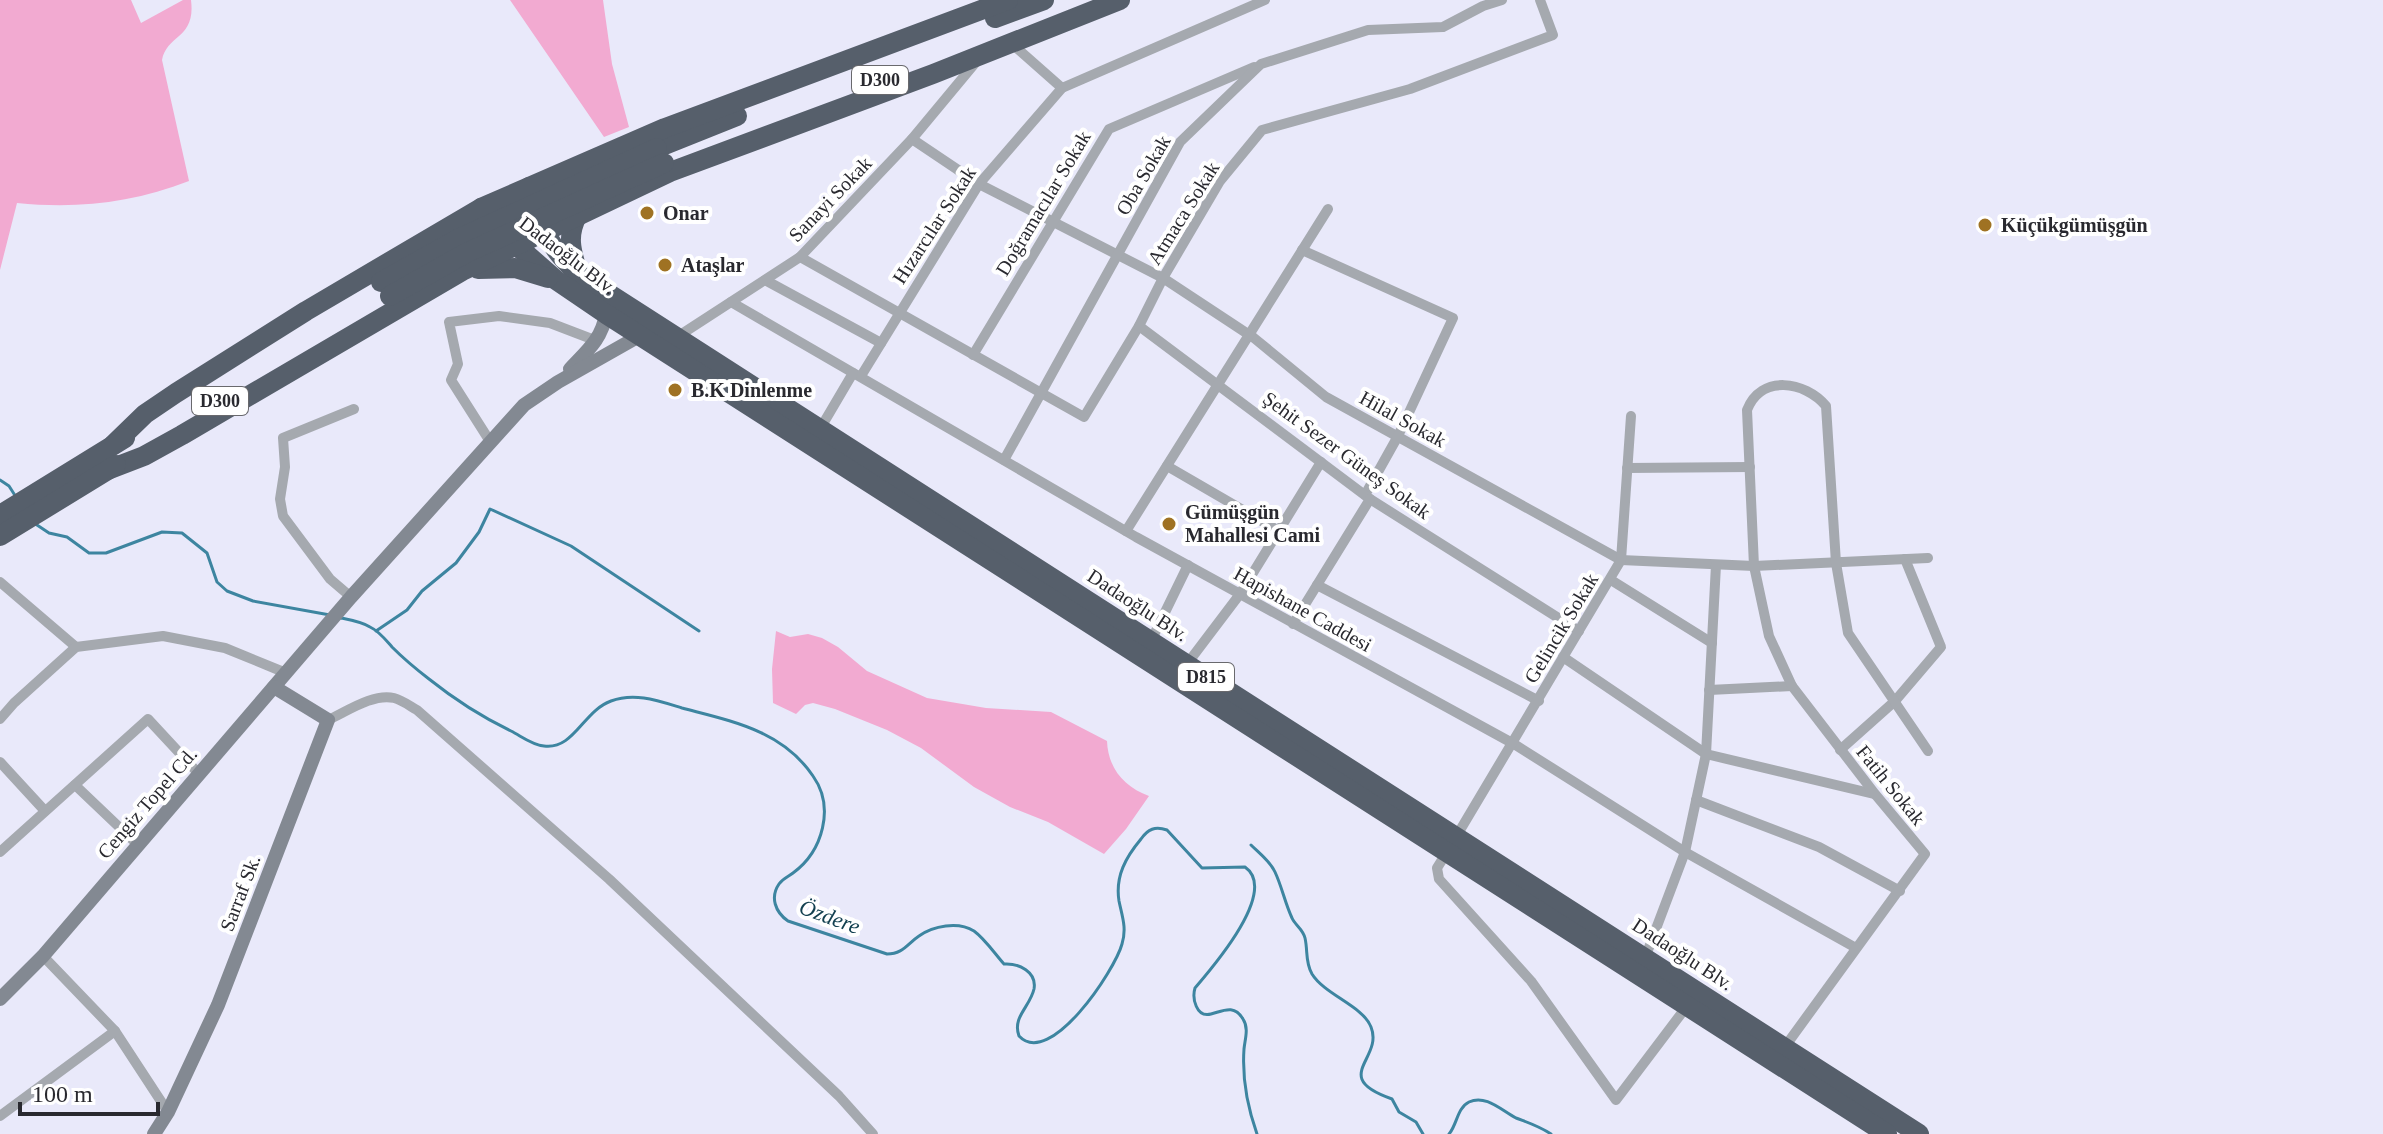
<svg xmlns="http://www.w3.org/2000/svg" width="2383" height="1134" font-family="'Times New Roman',serif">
<rect width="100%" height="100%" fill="#e9e9fa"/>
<g fill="#f2aad1">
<path d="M0,0H131L141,23L183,0H191C196,39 167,34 162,60L189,181C133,203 77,209 17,203L0,270Z"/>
<path d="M510,0H603L612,64L629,127L604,137Z"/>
<path d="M776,631L790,637L808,634L822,638L838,647L867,671L927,698L986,708L1051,712L1107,741C1108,768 1124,787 1149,796L1126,829L1104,854L1048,822L1010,807L974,787L921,748L887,730L835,709L813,703L805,705L796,714L773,703L772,669Z"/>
</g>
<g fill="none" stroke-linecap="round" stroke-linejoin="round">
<g stroke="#3d85a0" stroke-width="3">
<path d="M0,480L9,486L16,497"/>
<path d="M34,523L49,533L67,537L89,553H106L162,532L182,533L207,553L217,582L227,591L253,601L330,615"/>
<path d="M341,618C351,620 362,622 370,627C379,631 386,640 392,647C404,659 416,669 429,679C454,699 482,717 511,731C521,736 532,745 544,746C574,750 583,711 611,701C635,692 659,701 682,708C731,721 782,730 813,776C835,807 823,851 793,873C788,877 783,878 779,884C770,897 775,912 788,921L887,954C903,954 907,944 919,936C933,926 958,921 974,931C985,939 995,954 1004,964C1019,963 1037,972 1034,989C1030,1007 1012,1017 1019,1036C1050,1069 1115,970 1122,944C1127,928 1122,916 1119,901C1115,876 1126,857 1141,839C1148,829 1155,826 1167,830L1202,868L1245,867C1279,891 1213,967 1195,988C1192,998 1196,1018 1211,1014C1223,1011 1234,1004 1243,1019C1249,1028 1245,1039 1244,1049C1242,1078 1247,1106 1257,1134"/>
<path d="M376,631L407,610L422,591L456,563L479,532L490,509L571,546L699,631"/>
<path d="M1251,845C1259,853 1270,861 1275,872C1282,887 1285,903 1292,918C1295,925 1303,929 1305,938C1308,951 1305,962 1312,974C1325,995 1363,1006 1371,1027C1384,1059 1329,1077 1392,1099L1399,1112L1416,1122L1423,1134"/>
<path d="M1449,1134C1457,1125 1457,1108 1469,1102C1486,1094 1502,1111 1516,1118C1529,1123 1539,1126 1551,1134"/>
</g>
<g stroke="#a5a9af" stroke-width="10">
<path d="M1011,43L1062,88"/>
<path d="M912,139L979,184L1163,278L1254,338L1326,397L1621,560L1754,566L1928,558"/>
<path d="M1302,250L1453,318L1398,436L1365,495"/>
<path d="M800,257L1084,417L1139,326L1163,278L1220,181L1262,130L1410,89L1553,35L1540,0"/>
<path d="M765,280L881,343"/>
<path d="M731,302L1136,537L1514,744L1685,852L1856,948"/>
<path d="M1139,326L1370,499L1579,631"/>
<path d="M677,337L800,257L912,139L976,62"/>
<path d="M973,355L1109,129L1254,67"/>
<path d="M861,376L979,184L1062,88L1265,0"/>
<path d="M820,429L853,373"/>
<path d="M491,443L451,380L458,364L449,322L499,316L550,323L597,341"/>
<path d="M1004,460L1180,142L1261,64L1368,30L1443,27L1483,6L1502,0"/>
<path d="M1167,466L1279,531"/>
<path d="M1627,468L1750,467"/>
<path d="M1126,531L1328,209"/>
<path d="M1611,580L1712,643"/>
<path d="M0,582L76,647"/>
<path d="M1317,585L1539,701"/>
<path d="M351,597L330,579L283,516L280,499L285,467L283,438L354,409"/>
<path d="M1293,624L1370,499"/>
<path d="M1151,641L1188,565"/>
<path d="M1563,657L1706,754L1874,794"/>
<path d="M1187,664L1240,594L1321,462"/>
<path d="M1709,690L1792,686"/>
<path d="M0,719L14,703L76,647L163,636L225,648L286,673"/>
<path d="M328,720C346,712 373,693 394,698C402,700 410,706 417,710L609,879L839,1096L873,1134"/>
<path d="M1840,750L1895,701L1941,647L1905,559"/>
<path d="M0,762L45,811"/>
<path d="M75,785L138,845"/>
<path d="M1696,800L1819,847L1900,891"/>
<path d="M1456,837L1621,560L1631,416"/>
<path d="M0,852L148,719L199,774"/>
<path d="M1447,852L1437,868L1439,879L1531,981L1616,1100L1687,1006"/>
<path d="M43,956L115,1031L168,1112"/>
<path d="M1645,958L1685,852L1706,754L1716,565"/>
<path d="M1784,1048L1925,854L1875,794L1792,686L1769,636L1754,566L1747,410C1761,374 1805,381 1826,406L1836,563L1848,633L1928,751"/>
<path d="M0,1116L115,1031"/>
</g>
<g stroke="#838992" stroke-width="14">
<path d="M570,369C587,351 602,339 606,314"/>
<path d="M0,999L43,956L351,597L524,405L558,382L641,335"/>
<path d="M154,1134L168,1112L218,1005L328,720L274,687"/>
</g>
<g stroke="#565f6b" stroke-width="20">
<path d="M995,18L1044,0"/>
<path d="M657,148L737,116"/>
<path d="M529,187C536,202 539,217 545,231C553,249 565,261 578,274L1919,1134"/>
<path d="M481,208L494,230L516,245L556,280L606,314L1887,1134"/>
<path d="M577,216C567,235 571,250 577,270"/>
<path d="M478,269L515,268L548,278"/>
<path d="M113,445L145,414L176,393L306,311L481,208L665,128L1008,0"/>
<path d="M105,471L144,456L182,435L462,271L670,172L933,74L1120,0"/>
<path d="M0,515L125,438"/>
<path d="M0,536L116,465"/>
</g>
<g stroke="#565f6b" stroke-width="20">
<path d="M381,282L458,239L657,148"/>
<path d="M390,296L466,253L664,163"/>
</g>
</g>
<g fill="#9f7223" stroke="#fff" stroke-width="3">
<circle cx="647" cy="213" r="8"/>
<circle cx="1985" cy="225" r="8"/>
<circle cx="665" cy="265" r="8"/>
<circle cx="675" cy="390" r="8"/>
<circle cx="1169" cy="524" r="8"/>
</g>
<g text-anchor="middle" stroke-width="8" stroke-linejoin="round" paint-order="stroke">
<g fill="#fff" stroke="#69696d" stroke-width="2">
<rect x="852" y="66" width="56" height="28" rx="6"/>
<rect x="192" y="387" width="56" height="28" rx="6"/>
<rect x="1178" y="663" width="56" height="28" rx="6"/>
</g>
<g font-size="18" font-weight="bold" fill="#29292f">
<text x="880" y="86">D300</text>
<text x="220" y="407">D300</text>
<text x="1206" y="683">D815</text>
</g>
<g font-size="20" fill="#29292f" stroke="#fff">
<text transform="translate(1143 175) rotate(-60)" y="7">Oba Sokak</text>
<text transform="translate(830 199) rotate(-46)" y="7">Sanayi Sokak</text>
<text transform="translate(1043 203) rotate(-59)" y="7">Doğramacılar Sokak</text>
<text transform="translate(1183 213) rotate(-58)" y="7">Atmaca Sokak</text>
<text transform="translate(934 225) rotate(-57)" y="7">Hızarcılar Sokak</text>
<text transform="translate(568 255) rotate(37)" y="7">Dadaoğlu Blv.</text>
<text transform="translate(1403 419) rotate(29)" y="7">Hilal Sokak</text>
<text transform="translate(1347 455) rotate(36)" y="7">Şehit Sezer Güneş Sokak</text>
<text transform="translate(1138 605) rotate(33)" y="7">Dadaoğlu Blv.</text>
<text transform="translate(1303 609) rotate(29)" y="7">Hapishane Caddesi</text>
<text transform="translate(1561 628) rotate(-59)" y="7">Gelincik Sokak</text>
<text transform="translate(1891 785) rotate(51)" y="7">Fatih Sokak</text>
<text transform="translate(147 803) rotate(-49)" y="7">Cengiz Topel Cd.</text>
<text transform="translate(240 893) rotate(-69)" y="7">Sarraf Sk.</text>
<text transform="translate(1683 954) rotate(33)" y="7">Dadaoğlu Blv.</text>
</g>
<g font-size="20" font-weight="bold" fill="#29292f" stroke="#fff" text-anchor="start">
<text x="663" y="220">Onar</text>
<text x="2001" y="232">Küçükgümüşgün</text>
<text x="681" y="272">Ataşlar</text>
<text x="691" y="397">B.K Dinlenme</text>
<text x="1185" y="519">Gümüşgün<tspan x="1185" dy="23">Mahallesi Cami</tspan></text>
</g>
<g font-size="22" font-style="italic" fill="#134050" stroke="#fff">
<text transform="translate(830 916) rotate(20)" y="8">Özdere</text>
</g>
</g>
<path d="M20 1102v12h138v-12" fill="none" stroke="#29292f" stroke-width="4"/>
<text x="32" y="1102" font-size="24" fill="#29292f" stroke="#ffffff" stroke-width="6" paint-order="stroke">100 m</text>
</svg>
